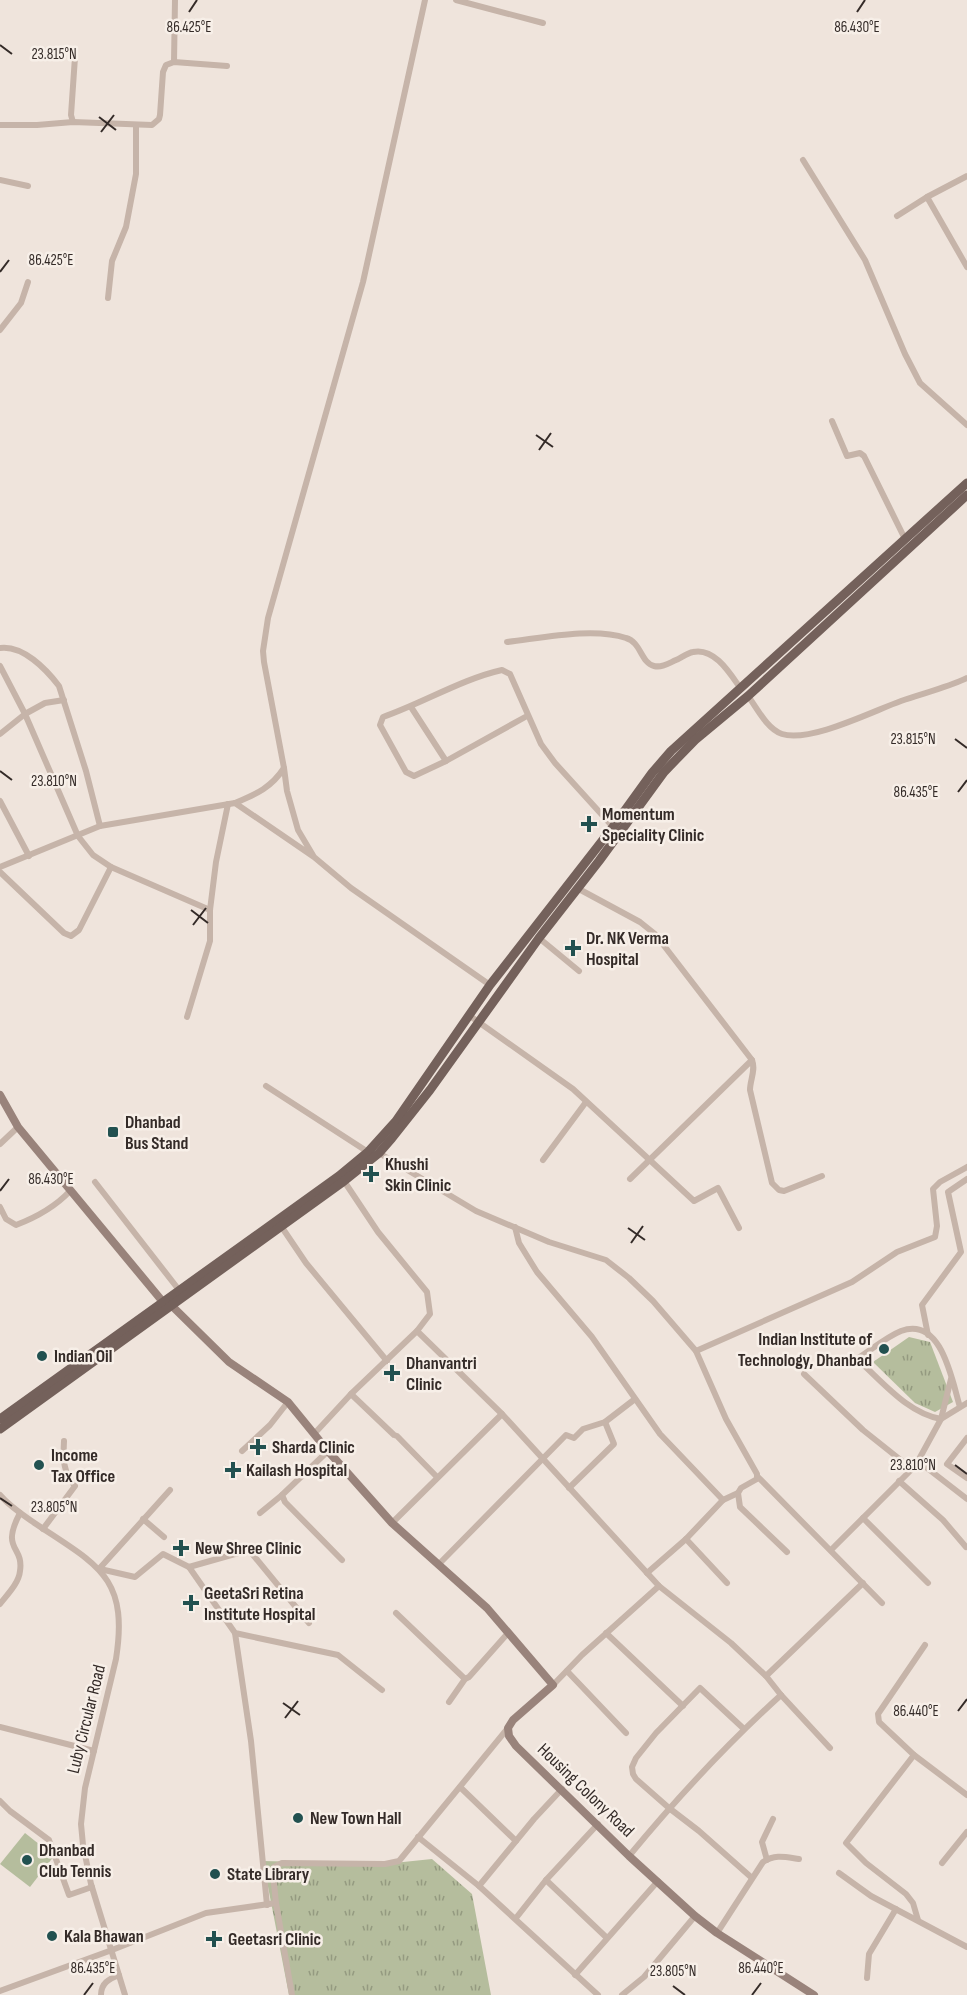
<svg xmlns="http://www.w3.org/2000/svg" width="967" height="1995" font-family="'Sofia Sans Condensed',sans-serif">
<defs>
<pattern id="grass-tufts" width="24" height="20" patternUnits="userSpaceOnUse" patternTransform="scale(1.5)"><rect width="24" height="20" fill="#b5bd9d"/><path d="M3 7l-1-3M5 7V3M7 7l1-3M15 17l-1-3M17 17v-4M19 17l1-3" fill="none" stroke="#949a80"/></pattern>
</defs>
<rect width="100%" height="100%" fill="#efe4dc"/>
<g fill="url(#grass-tufts)">
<path d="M909,1337L930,1342L953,1402L935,1412L915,1403L873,1362Z"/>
<path d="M432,1859L472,1894L491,1995H289L263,1861L384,1864Z"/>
</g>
<path fill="#b5bd9d" d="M25,1833L54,1856L30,1887L0,1864Z"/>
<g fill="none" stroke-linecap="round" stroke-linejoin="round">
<g stroke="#c6b4a9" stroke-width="6">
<path d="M456,0L543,23"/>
<path d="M174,62L175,0"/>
<path d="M73,122L71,115L75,57"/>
<path d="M0,125H37L73,122L152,125L159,119L160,115L163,72L166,65L174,62L227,66"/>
<path d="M803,160L865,260L905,354L920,383L967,425"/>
<path d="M0,180L28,186"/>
<path d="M927,197L967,267"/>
<path d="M897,216L927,197L967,176"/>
<path d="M108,298L112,261L126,227L136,174V126"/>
<path d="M0,330L21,303L28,282"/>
<path d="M832,421L847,456L860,453L864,456L905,539"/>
<path d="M507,642C542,638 593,627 626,638C641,642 641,663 654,666C662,668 669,663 676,660C681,658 687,653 693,652C715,647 731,675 741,689"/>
<path d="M0,648C23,645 46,669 59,686L86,771L100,826"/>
<path d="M0,666L25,714L78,836L93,855L111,867L210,910"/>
<path d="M748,696C757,708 767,729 782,734C810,743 873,711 901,701C924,693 946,688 967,678"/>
<path d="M411,707L446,761"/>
<path d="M527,716L446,761L414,776L406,772L380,725L383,717C423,703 462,679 502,670L510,674L541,744L555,763L613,827"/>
<path d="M0,734L25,714L45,703L64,700"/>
<path d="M284,768L264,662L263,651L268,618L363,282L425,0"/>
<path d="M0,801L29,856"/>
<path d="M314,857L235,803C256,794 271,788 284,768L287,791L298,830L314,857L351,888L490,985"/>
<path d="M0,867L100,826L235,803"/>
<path d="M0,872L64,933L71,936L79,930L111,867"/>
<path d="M577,888L640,922L655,934L752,1060C756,1070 750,1080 750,1090L772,1183L779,1190L784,1191L822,1176"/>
<path d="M539,938L579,971"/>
<path d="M470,1016L573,1089L694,1201L718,1188L739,1228"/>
<path d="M187,1017L210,941V910L216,862L228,804"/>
<path d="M266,1086L368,1152"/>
<path d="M0,1144L18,1127"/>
<path d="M379,1153L476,1211L549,1242L606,1260L629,1278L653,1301L696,1351L726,1419L757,1474V1479L741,1488L738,1493L740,1507L787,1552"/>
<path d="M543,1160L586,1102"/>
<path d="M630,1179L752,1060"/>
<path d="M344,1181L378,1232L427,1292L430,1314L417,1331"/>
<path d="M95,1182L179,1290"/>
<path d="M0,1207L6,1219L16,1225C37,1217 55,1207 70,1191"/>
<path d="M281,1226L306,1263L387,1361"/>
<path d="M515,1227L519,1243L537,1272L592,1337L660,1434L723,1500"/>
<path d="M928,1335L922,1305L961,1252L948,1192L967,1179"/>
<path d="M696,1351L852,1282L897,1252L935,1237L937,1226L933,1189L940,1182L967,1167"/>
<path d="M804,1374L863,1430L912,1469L831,1550"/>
<path d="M951,1379L941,1419L918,1461L967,1499"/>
<path d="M351,1394L394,1435L397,1436L437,1477"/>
<path d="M960,1407C952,1381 942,1316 901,1331C886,1337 871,1350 857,1359C882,1381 907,1413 941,1419L967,1403"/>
<path d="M314,1434L351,1394L417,1331L502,1414L659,1586L731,1643L766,1676L781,1695L830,1748"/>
<path d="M967,1438L947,1464L967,1478"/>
<path d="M242,1451L270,1425L288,1402"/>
<path d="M328,1451L282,1495L285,1502L342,1560"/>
<path d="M758,1477L882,1603"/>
<path d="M899,1481L943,1520L966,1547"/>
<path d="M569,1488L614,1444L605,1422"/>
<path d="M0,1495C10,1507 23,1515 36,1524C97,1565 129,1576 116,1659L85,1788L81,1824L83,1845L91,1884L125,1995"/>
<path d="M260,1513L282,1495"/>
<path d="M863,1518L928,1583"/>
<path d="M143,1519L164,1537"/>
<path d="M392,1523L502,1414"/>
<path d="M43,1529L75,1486C63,1472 63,1460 64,1441"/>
<path d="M686,1539L727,1583"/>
<path d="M439,1564L566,1435L574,1438L583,1429L605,1422L635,1399"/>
<path d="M189,1567L235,1633L338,1655L382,1690"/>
<path d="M99,1569L170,1490"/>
<path d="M100,1569L135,1577L163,1554L189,1567L249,1550L309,1623"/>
<path d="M647,1573L686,1539L723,1500L738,1493"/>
<path d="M0,1604C7,1595 19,1583 20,1571C24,1545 0,1551 20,1513"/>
<path d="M396,1613L465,1679"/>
<path d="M235,1633L251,1741L267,1905"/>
<path d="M606,1633L683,1706"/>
<path d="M925,1645L878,1714L879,1722L914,1755L967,1795"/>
<path d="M567,1671L626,1733"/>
<path d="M766,1676L863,1583"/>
<path d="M553,1685L582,1655L659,1586"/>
<path d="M449,1702L465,1679L469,1677L508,1633"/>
<path d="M0,1727L94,1751"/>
<path d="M744,1729L700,1688L656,1733L636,1758L632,1767L633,1774L636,1779L669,1808L699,1831L752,1878"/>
<path d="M914,1755L846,1843L866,1863L906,1894L913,1903L918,1920"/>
<path d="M460,1787L516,1841"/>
<path d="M0,1801L10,1811L49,1840L69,1895L92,1887"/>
<path d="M418,1837L479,1886L598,1995"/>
<path d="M629,1856C676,1799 726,1745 781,1695"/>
<path d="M767,1860L762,1842L773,1819"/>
<path d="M942,1863L967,1832"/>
<path d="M839,1873L871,1896L967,1947"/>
<path d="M546,1880L607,1938"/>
<path d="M479,1886L534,1819L562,1789"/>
<path d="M516,1918L546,1880L598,1824"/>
<path d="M717,1933L763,1862C775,1854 785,1857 799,1859"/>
<path d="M575,1975L658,1881"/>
<path d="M867,1978L869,1954L896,1909"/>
<path d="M0,1991L112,1950L206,1913L276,1903"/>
<path d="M101,1995C101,1983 109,1979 119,1975"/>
<path d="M292,1995L276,1903L273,1874L274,1867L282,1863L385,1864L399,1861L508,1728"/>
<path d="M622,1995L644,1977L695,1916"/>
</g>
<g stroke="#99837b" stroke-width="8">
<path d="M0,1095L18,1127L163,1302"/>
<path d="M172,1306L229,1362L288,1402L328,1451L392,1523L487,1608L553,1685L513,1720L508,1728L509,1736L516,1746L629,1856L695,1916L717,1933L814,1995"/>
</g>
<g stroke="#74615b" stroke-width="9">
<path d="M0,1419L339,1176L368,1152L396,1121L490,985L613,827L652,773L671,751L967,483"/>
<path d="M0,1429L344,1181L379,1153L392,1138L430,1090L539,938L599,861L664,772L695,740L748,696L967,495"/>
</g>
</g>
<path fill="none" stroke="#342b28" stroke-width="2" d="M189,12L197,0M857,12L865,0M0,45L12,54M99,117L116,130M101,132L114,115M0,272L9,260M536,435L553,447M539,450L551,433M955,739L967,748M0,771L12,780M958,792L967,780M191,910L208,923M193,925L206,908M0,1191L9,1179M628,1228L645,1240M631,1243L643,1226M955,1465L967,1474M0,1498L12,1506M283,1703L300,1715M958,1711L967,1699M285,1718L298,1701M673,1986L685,1995M84,1995L93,1983M752,1995L761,1983"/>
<g fill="#225150" stroke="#f7efe8" stroke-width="2">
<path d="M586 815h6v6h6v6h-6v6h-6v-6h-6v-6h6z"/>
<path d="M570 939h6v6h6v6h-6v6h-6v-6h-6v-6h6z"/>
<rect x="107" y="1126" width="12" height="12" rx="3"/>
<path d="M368 1165h6v6h6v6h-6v6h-6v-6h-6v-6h6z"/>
<circle cx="884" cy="1349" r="6"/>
<circle cx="42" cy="1356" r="6"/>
<path d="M389 1364h6v6h6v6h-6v6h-6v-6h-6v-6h6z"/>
<path d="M255 1438h6v6h6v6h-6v6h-6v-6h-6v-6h6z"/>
<circle cx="39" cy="1465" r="6"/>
<path d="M230 1461h6v6h6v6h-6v6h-6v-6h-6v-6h6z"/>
<path d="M178 1539h6v6h6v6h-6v6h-6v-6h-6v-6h6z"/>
<path d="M188 1594h6v6h6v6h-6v6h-6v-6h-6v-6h6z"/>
<circle cx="298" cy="1818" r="6"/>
<circle cx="27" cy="1860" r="6"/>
<circle cx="215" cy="1874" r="6"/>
<circle cx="52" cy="1936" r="6"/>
<path d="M211 1930h6v6h6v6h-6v6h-6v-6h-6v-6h6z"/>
</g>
<g text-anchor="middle" stroke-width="5" stroke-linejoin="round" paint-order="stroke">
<g font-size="18" font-weight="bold" fill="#342b28" stroke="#f7efe8" text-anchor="start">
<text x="602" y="820">Momentum<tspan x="602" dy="21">Speciality Clinic</tspan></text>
<text x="586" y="944">Dr. NK Verma<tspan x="586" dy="21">Hospital</tspan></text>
<text x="125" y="1128">Dhanbad<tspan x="125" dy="21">Bus Stand</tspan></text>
<text x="385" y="1170">Khushi<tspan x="385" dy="21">Skin Clinic</tspan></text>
<text x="872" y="1345" text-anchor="end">Indian Institute of<tspan x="872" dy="21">Technology, Dhanbad</tspan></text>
<text x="54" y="1362">Indian Oil</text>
<text x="406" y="1369">Dhanvantri<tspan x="406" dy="21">Clinic</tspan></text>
<text x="272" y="1453">Sharda Clinic</text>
<text x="51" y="1461">Income<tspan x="51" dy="21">Tax Office</tspan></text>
<text x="246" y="1476">Kailash Hospital</text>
<text x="195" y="1554">New Shree Clinic</text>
<text x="204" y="1599">GeetaSri Retina<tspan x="204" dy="21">Institute Hospital</tspan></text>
<text x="310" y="1824">New Town Hall</text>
<text x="39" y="1856">Dhanbad<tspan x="39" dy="21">Club Tennis</tspan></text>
<text x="227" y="1880">State Library</text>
<text x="64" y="1942">Kala Bhawan</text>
<text x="228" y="1945">Geetasri Clinic</text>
</g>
<g font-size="18" fill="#342b28" stroke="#f7efe8">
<text transform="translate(86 1719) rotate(-76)" y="6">Luby Circular Road</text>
<text transform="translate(586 1790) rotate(44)" y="6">Housing Colony Road</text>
</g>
</g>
<g font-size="15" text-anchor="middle" fill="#342b28" stroke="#f7efe8" stroke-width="5" stroke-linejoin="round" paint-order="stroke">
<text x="189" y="32">86.425°E</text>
<text x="857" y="32">86.430°E</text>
<text x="54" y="59">23.815°N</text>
<text x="51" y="265">86.425°E</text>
<text x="913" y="744">23.815°N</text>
<text x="54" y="786">23.810°N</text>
<text x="916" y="797">86.435°E</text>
<text x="51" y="1184">86.430°E</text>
<text x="913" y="1470">23.810°N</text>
<text x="54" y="1512">23.805°N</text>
<text x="916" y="1716">86.440°E</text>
<text x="93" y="1973">86.435°E</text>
<text x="761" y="1973">86.440°E</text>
<text x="673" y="1976">23.805°N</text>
</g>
</svg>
